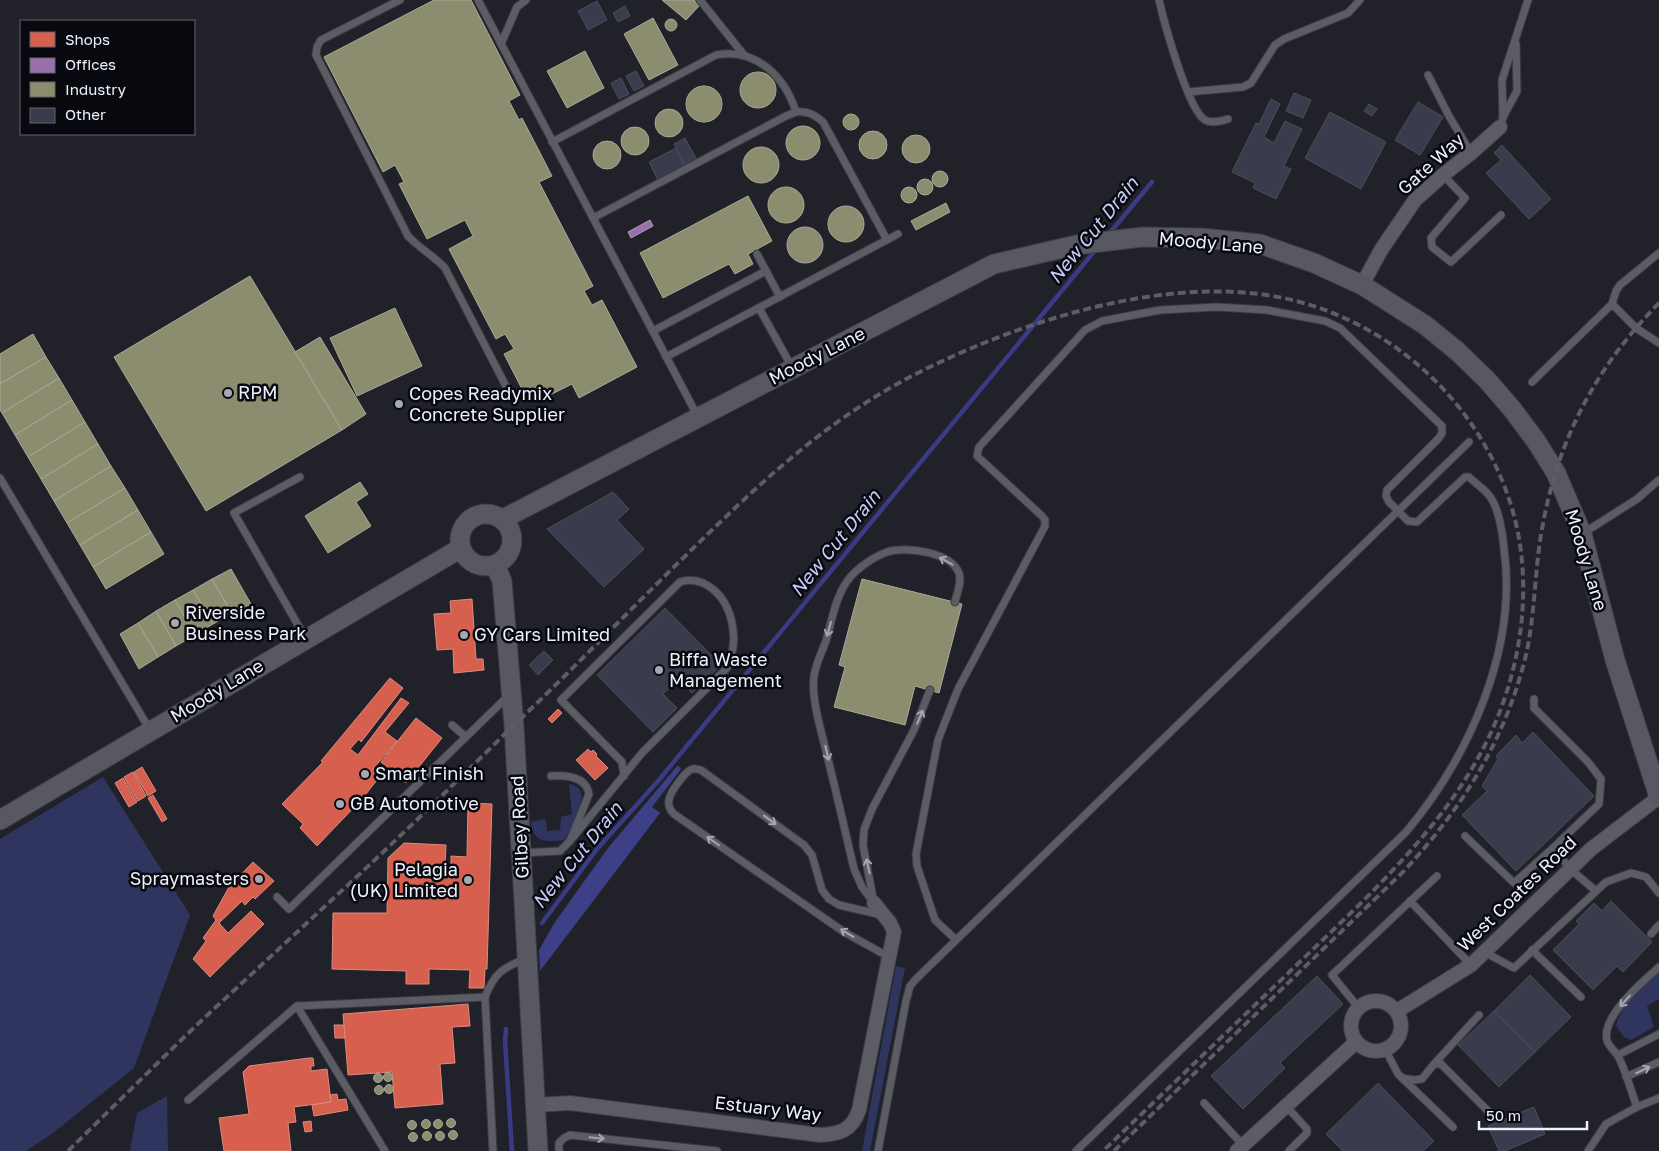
<svg xmlns="http://www.w3.org/2000/svg" width="1659" height="1151" font-family="'Golos Text',sans-serif">
<rect width="100%" height="100%" fill="#202129"/>
<g fill="#30355f">
<path d="M103,777L190,915L134,1068L53,1133L26,1151H0V839Z"/>
<path d="M569,784C595,788 574,820 568,835L564,840C546,842 533,843 531,822L546,819L547,831L560,830L561,817L572,814Z"/>
<path d="M896,966L905,968L870,1151H862Z"/>
<path d="M1659,972V999L1647,1006L1654,1027L1631,1040L1623,1036L1616,1026C1621,1005 1642,986 1659,972Z"/>
<path d="M167,1096L168,1151H130L137,1113Z"/>
</g>
<path fill="#3d4086" d="M678,765L681,769L652,807L660,813L540,971L539,950L555,922L608,848Z"/>
<g fill="#d6604d" stroke="#dd8b81">
<path d="M472,599L476,659H483L484,670L454,673L453,649L437,650L434,614L451,613L450,601Z"/>
<path d="M390,678L403,688L361,742L359,739L350,749L358,755L401,698L409,703L385,732L397,741L373,769L381,775L362,799L317,846L300,828L303,824L282,804L323,762L321,761Z"/>
<path d="M558,709L562,713L552,723L548,719Z"/>
<path d="M416,718L442,738L406,783L381,762Z"/>
<path d="M588,749L591,752L593,750L597,754L596,756L608,768L595,780L576,760Z"/>
<path d="M142,767L156,791L148,796L134,772Z"/>
<path d="M133,772L146,796L138,801L124,777Z"/>
<path d="M123,778L137,802L129,807L115,783Z"/>
<path d="M153,795L167,819L162,822L148,798Z"/>
<path d="M468,803L492,804L487,969H485L484,988H469L470,970L429,969V984H406V971L332,969L333,913H387L388,858L404,843L446,845L445,867H451V856L467,857Z"/>
<path d="M253,862L274,881L255,899L253,897L245,905L242,901L219,923L228,933L251,911L264,924L210,977L193,959L206,941L203,938L216,920L213,916L229,887Z"/>
<path d="M468,1004L470,1026L452,1027L455,1063L440,1064L443,1104L395,1108L392,1072L348,1075L343,1014Z"/>
<path d="M334,1025H344L345,1038H335Z"/>
<path d="M309,1058H313L314,1066H311V1071L327,1069L331,1102L294,1107L296,1122L288,1123L291,1151H224L219,1118L249,1114L243,1072L249,1066Z"/>
<path d="M337,1094L338,1100L346,1099L348,1110L314,1116L312,1105L331,1102L330,1095Z"/>
<path d="M311,1121L312,1131L305,1132L303,1122Z"/>
</g>
<path fill="#9970ab" stroke="#b296c3" d="M650,220L653,226L631,238L628,232Z"/>
<g fill="#8c8c6e" stroke="#a9aa98">
<path d="M434,0H471L520,95L509,101L519,120L522,118L552,176L539,182L593,286L584,291L592,305L602,300L637,367L579,398L572,384L548,396L546,391L538,395L535,390L525,395L504,354L514,349L505,334L496,339L449,249L473,236L465,220L427,239L399,184L404,182L395,165L383,172L324,57Z"/>
<path d="M662,0H694L700,5L686,20Z"/>
<path d="M653,18L678,65L649,80L624,34Z"/>
<circle cx="671" cy="25" r="6"/>
<path d="M585,51L604,88L567,108L547,71Z"/>
<circle cx="758" cy="90" r="18"/>
<circle cx="704" cy="104" r="18"/>
<circle cx="669" cy="123" r="14"/>
<circle cx="851" cy="122" r="8"/>
<circle cx="803" cy="143" r="17"/>
<circle cx="635" cy="141" r="14"/>
<circle cx="873" cy="145" r="14"/>
<circle cx="916" cy="149" r="14"/>
<circle cx="607" cy="155" r="14"/>
<circle cx="761" cy="165" r="18"/>
<circle cx="940" cy="179" r="8"/>
<circle cx="925" cy="187" r="8"/>
<circle cx="786" cy="205" r="18"/>
<circle cx="909" cy="195" r="8"/>
<path d="M748,196L772,241L748,254L753,264L735,274L729,264L663,298L640,253Z"/>
<path d="M946,203L950,212L916,230L911,221Z"/>
<circle cx="846" cy="224" r="18"/>
<circle cx="805" cy="245" r="18"/>
<path d="M250,276L342,430L206,511L114,357Z"/>
<path d="M395,308L422,366L357,396L330,338Z"/>
<path d="M33,334L46,357L0,384V354Z"/>
<path d="M320,337L366,414L342,430L295,352Z"/>
<path d="M46,357L59,378L2,413L0,410V384Z"/>
<path d="M59,378L72,400L15,435L2,413Z"/>
<path d="M72,400L85,422L28,457L15,435Z"/>
<path d="M85,422L98,444L41,479L28,457Z"/>
<path d="M98,444L111,466L54,501L41,479Z"/>
<path d="M111,466L125,488L67,523L54,501Z"/>
<path d="M360,482L368,494L356,502L371,526L328,553L305,516Z"/>
<path d="M125,488L138,510L80,545L67,523Z"/>
<path d="M138,510L151,532L93,567L80,545Z"/>
<path d="M151,532L164,554L106,589L93,567Z"/>
<path d="M231,569L251,604L232,614L212,579Z"/>
<path d="M212,579L232,614L213,624L193,590Z"/>
<path d="M862,579L962,604L939,693L915,686L905,725L834,707L845,667L839,665Z"/>
<path d="M193,590L213,624L195,635L175,600Z"/>
<path d="M175,600L195,635L176,646L156,611Z"/>
<path d="M156,611L176,646L158,657L138,623Z"/>
<path d="M138,623L158,657L139,669L120,634Z"/>
<circle cx="388" cy="1077" r="4.5"/>
<circle cx="378" cy="1078" r="4.5"/>
<circle cx="389" cy="1089" r="4.5"/>
<circle cx="379" cy="1090" r="4.5"/>
<circle cx="451" cy="1123" r="4.5"/>
<circle cx="438" cy="1124" r="4.5"/>
<circle cx="426" cy="1124" r="4.5"/>
<circle cx="412" cy="1125" r="4.5"/>
<circle cx="453" cy="1135" r="4.5"/>
<circle cx="440" cy="1136" r="4.5"/>
<circle cx="427" cy="1136" r="4.5"/>
<circle cx="413" cy="1137" r="4.5"/>
</g>
<g fill="none" stroke-linecap="round" stroke-linejoin="round">
<g stroke="#393c85" stroke-width="4.5">
<path d="M1108,235L1152,182"/>
<path d="M542,923L597,849L658,781L1097,248"/>
<path d="M506,1029L505,1041L512,1151"/>
</g>
</g>
<g fill="#3a3b4c" stroke="#4d4e56">
<path d="M597,1L607,20L588,30L578,11Z"/>
<path d="M625,6L630,16L618,22L613,13Z"/>
<path d="M636,71L644,86L634,91L626,76Z"/>
<path d="M621,78L629,94L619,99L611,83Z"/>
<path d="M1294,93L1311,100L1303,118L1286,111Z"/>
<path d="M1271,99L1280,104L1264,137L1274,143L1285,121L1302,129L1284,166L1291,169L1276,199L1253,188L1255,183L1232,172L1256,123L1259,124Z"/>
<path d="M1418,102L1443,117L1420,155L1395,140Z"/>
<path d="M1369,104L1377,109L1372,116L1364,111Z"/>
<path d="M1330,112L1386,142L1361,189L1305,158Z"/>
<path d="M685,138L697,160L685,166L674,144Z"/>
<path d="M1502,145L1551,199L1529,219L1486,173L1501,160L1494,153Z"/>
<path d="M676,148L685,166L658,180L649,162Z"/>
<path d="M613,492L629,509L617,520L644,549L604,587L547,529Z"/>
<path d="M665,608L721,665L692,693L679,679L663,694L677,708L653,732L597,675Z"/>
<path d="M544,651L553,660L538,675L529,665Z"/>
<path d="M1533,732L1594,796L1516,871L1462,815L1487,791L1482,786L1498,759L1496,756L1516,735L1522,743Z"/>
<path d="M1611,901L1652,942L1623,972L1617,966L1593,990L1553,950L1579,924L1576,921L1594,903L1602,911Z"/>
<path d="M1530,975L1571,1017L1535,1052L1494,1011Z"/>
<path d="M1317,976L1343,1004L1280,1063L1285,1068L1243,1109L1211,1076Z"/>
<path d="M1494,1011L1535,1052L1499,1087L1458,1045Z"/>
<path d="M1378,1083L1434,1141L1423,1151H1343L1326,1134Z"/>
<path d="M1534,1107L1545,1134L1505,1151H1499L1488,1126Z"/>
</g>
<g fill="none" stroke-linecap="round" stroke-linejoin="round">
<g stroke="#3c3c43" stroke-width="9">
<g id="lane">
<path d="M400,0L321,40L317,47L316,55L408,236C419,248 434,256 445,268L511,396"/>
<path d="M478,0L698,417"/>
<path d="M700,0L744,55"/>
<path d="M1159,0C1164,22 1188,110 1205,120C1212,124 1221,121 1228,119"/>
<path d="M501,44L517,7L526,0"/>
<path d="M1428,75L1449,116L1471,153"/>
<path d="M1188,92L1243,87L1251,83L1275,45L1284,39L1348,13L1360,0"/>
<path d="M1503,117L1517,91L1516,44"/>
<path d="M1500,127L1503,118L1502,80L1528,0"/>
<path d="M552,142L716,55C756,47 785,77 796,112C807,111 814,114 823,122L887,240"/>
<path d="M1443,175L1465,198L1431,238L1432,247L1451,262L1501,215"/>
<path d="M593,218L786,116L796,112"/>
<path d="M757,254L780,297"/>
<path d="M1612,304L1636,328L1659,343"/>
<path d="M759,308L793,369"/>
<path d="M653,331L766,271"/>
<path d="M666,357L898,234"/>
<path d="M1532,382L1612,304L1616,291L1620,285L1659,253"/>
<path d="M300,477L234,513L306,639"/>
<path d="M0,478L150,730"/>
<path d="M1582,534L1637,499L1659,480"/>
<path d="M930,690L914,730L872,809L864,830L863,845L874,903L862,887L854,869C845,830 836,791 826,751C821,730 811,698 814,677C815,665 822,652 826,641C833,617 836,590 855,572C864,564 876,556 887,552C906,546 951,552 959,573C962,582 957,593 955,602"/>
<path d="M1534,699V708L1588,762L1601,779L1599,804L1554,847"/>
<path d="M452,725L466,737"/>
<path d="M1465,836L1514,883L1554,847L1570,869L1596,891"/>
<path d="M570,841L642,753L727,668C740,640 734,598 703,583C696,580 688,579 680,582L561,700L622,762L624,776"/>
<path d="M521,853L560,851L570,841L589,794C586,776 566,775 551,776"/>
<path d="M277,897L289,909L505,699H509"/>
<path d="M1410,901L1471,965"/>
<path d="M882,915L839,905L829,899L822,890L812,855L804,845L701,770C699,770 695,768 693,769C686,770 670,792 669,800C668,805 670,810 674,814L844,932L889,957"/>
<path d="M1651,934L1659,925"/>
<path d="M956,940L935,920L917,866L916,854L938,740L943,727L958,689L1045,526V520L1042,516L977,456L979,447L1085,330L1102,321L1160,310L1217,307L1267,310L1325,321L1340,328L1442,426V433L1439,438L1387,490L1386,496L1389,502L1408,521L1417,522L1465,477H1469C1476,484 1486,490 1491,498C1499,510 1503,535 1504,549C1518,649 1469,757 1406,832L1076,1151"/>
<path d="M1532,950L1581,997"/>
<path d="M1484,952L1514,968L1606,882L1631,873L1646,877L1659,893"/>
<path d="M297,1006L385,1151"/>
<path d="M1358,1007L1332,975L1437,876"/>
<path d="M1385,1049L1398,1074L1453,1127"/>
<path d="M1618,1055L1659,1034"/>
<path d="M1434,1064L1479,1015"/>
<path d="M1626,1077L1659,1062"/>
<path d="M1402,1078L1414,1080L1422,1079L1434,1064H1441L1488,1111"/>
<path d="M188,1100L297,1006L485,997"/>
<path d="M1204,1103L1243,1145"/>
<path d="M1286,1106L1307,1129V1133L1289,1151"/>
<path d="M1637,1107C1631,1091 1626,1071 1618,1056C1615,1051 1608,1046 1607,1040C1601,1017 1643,981 1659,967"/>
<path d="M493,1151L485,997C494,974 502,968 525,959"/>
<path d="M559,1151V1143L564,1138L570,1135L717,1151"/>
<path d="M878,1151L906,1001L910,986L916,979L1469,442"/>
<path d="M1588,1151L1606,1124L1637,1107L1659,1098"/>
</g>
</g>
<g stroke="#3c3c43" stroke-width="16">
<g id="street">
<path d="M1362,285L1381,250L1415,200L1443,175L1471,153L1500,127"/>
<circle cx="1376" cy="1026" r="25"/>
<path d="M1397,1011L1471,965L1591,849L1659,797"/>
<path d="M536,1105L570,1103L820,1135C841,1134 852,1130 859,1110L894,932L890,923L874,903"/>
<path d="M1237,1151L1356,1042"/>
</g>
</g>
<g stroke="#3c3c43" stroke-width="21">
<g id="secondary">
<circle cx="486" cy="540" r="26"/>
<path d="M503,519L994,264L1076,245L1142,237L1202,238L1260,244L1314,263L1362,285L1425,325L1457,351L1487,380L1512,409L1536,441L1556,473L1582,534L1615,660L1659,797"/>
<path d="M495,565L502,581L514,726L538,1151"/>
<path d="M0,820L461,548"/>
</g>
</g>
<use href="#lane" stroke="#5c5d64" stroke-width="7"/>
<use href="#street" stroke="#5c5d64" stroke-width="14"/>
<use href="#secondary" stroke="#575861" stroke-width="19"/>
<g stroke="#5d5e64" stroke-width="4" stroke-dasharray="8 4" stroke-linecap="butt">
<path d="M68,1151C112,1108 156,1064 201,1021C246,979 292,937 337,895C397,840 455,783 513,726C569,673 623,617 678,563C759,484 830,414 934,365C1028,320 1153,281 1259,294C1383,309 1490,405 1517,528C1529,585 1523,645 1504,700C1476,782 1418,846 1358,906L1103,1151"/>
<path d="M1114,1151L1402,873C1460,811 1502,746 1524,663C1535,621 1534,577 1541,535C1556,443 1594,369 1659,303"/>
</g>
</g>
<defs><path id="oneway-shaft" d="M-6 0H5M1.5-3L5.5 0L1.5 3" fill="none" stroke-width="1.6" stroke-linecap="round" stroke-linejoin="round" transform="scale(1.25)"/></defs>
<g stroke="#a5a6b0">
<use href="#oneway-shaft" transform="translate(946 561) rotate(-151)"/>
<use href="#oneway-shaft" transform="translate(829 629) rotate(106)"/>
<use href="#oneway-shaft" transform="translate(920 717) rotate(-67)"/>
<use href="#oneway-shaft" transform="translate(827 753) rotate(77)"/>
<use href="#oneway-shaft" transform="translate(770 820) rotate(36)"/>
<use href="#oneway-shaft" transform="translate(713 841) rotate(-145)"/>
<use href="#oneway-shaft" transform="translate(868 866) rotate(-102)"/>
<use href="#oneway-shaft" transform="translate(847 933) rotate(-149)"/>
<use href="#oneway-shaft" transform="translate(1625 1001) rotate(132)"/>
<use href="#oneway-shaft" transform="translate(1643 1070) rotate(-25)"/>
<use href="#oneway-shaft" transform="translate(597 1138) rotate(6)"/>
</g>
<g fill="#a6a8b2" stroke="#08090f" stroke-width="2">
<circle cx="228" cy="393" r="5"/>
<circle cx="399" cy="404" r="5"/>
<circle cx="175" cy="623" r="5"/>
<circle cx="464" cy="635" r="5"/>
<circle cx="659" cy="670" r="5"/>
<circle cx="365" cy="774" r="5"/>
<circle cx="340" cy="804" r="5"/>
<circle cx="259" cy="879" r="5"/>
<circle cx="468" cy="880" r="5"/>
</g>
<g text-anchor="middle" stroke-width="5" stroke-linejoin="round" paint-order="stroke">
<g font-size="18" fill="#eef0fb" stroke="#08090f">
<text transform="translate(1431 164) rotate(-42)" y="6">Gate Way</text>
<text transform="translate(1211 243) rotate(5)" y="6">Moody Lane</text>
<text transform="translate(817 356) rotate(-27)" y="6">Moody Lane</text>
<text transform="translate(1586 560) rotate(73)" y="6">Moody Lane</text>
<text transform="translate(217 691) rotate(-31)" y="6">Moody Lane</text>
<text transform="translate(520 827) rotate(-93)" y="6">Gilbey Road</text>
<text transform="translate(1517 894) rotate(-44)" y="6">West Coates Road</text>
<text transform="translate(768 1109) rotate(7)" y="6">Estuary Way</text>
</g>
<g font-size="18" fill="#eef0fb" stroke="#08090f" text-anchor="start">
<text x="238" y="399">RPM</text>
<text x="409" y="400">Copes Readymix<tspan x="409" dy="21">Concrete Supplier</tspan></text>
<text x="185" y="619">Riverside<tspan x="185" dy="21">Business Park</tspan></text>
<text x="474" y="641">GY Cars Limited</text>
<text x="669" y="666">Biffa Waste<tspan x="669" dy="21">Management</tspan></text>
<text x="375" y="780">Smart Finish</text>
<text x="350" y="810">GB Automotive</text>
<text x="458" y="876" text-anchor="end">Pelagia<tspan x="458" dy="21">(UK) Limited</tspan></text>
<text x="249" y="885" text-anchor="end">Spraymasters</text>
</g>
<g font-size="19" font-style="italic" fill="#c4ccf9" stroke="#08090f">
<text transform="translate(1093 230) rotate(-51)" y="7">New Cut Drain</text>
<text transform="translate(835 543) rotate(-51)" y="7">New Cut Drain</text>
<text transform="translate(577 855) rotate(-51)" y="7">New Cut Drain</text>
</g>
</g>
<rect x="20" y="20" width="175" height="115" fill="#08090f" stroke="#64656d"/>
<rect x="30" y="32" width="25" height="15" fill="#d6604d" stroke="#64656d"/>
<text x="65" y="45" font-size="15" fill="#eef0fb">Shops</text>
<rect x="30" y="58" width="25" height="15" fill="#9970ab" stroke="#64656d"/>
<text x="65" y="70" font-size="15" fill="#eef0fb">Offices</text>
<rect x="30" y="82" width="25" height="15" fill="#8c8c6e" stroke="#64656d"/>
<text x="65" y="95" font-size="15" fill="#eef0fb">Industry</text>
<rect x="30" y="108" width="25" height="15" fill="#3a3b4c" stroke="#64656d"/>
<text x="65" y="120" font-size="15" fill="#eef0fb">Other</text>
<path d="M1479 1121v8h108v-8" fill="none" stroke="#eef0fb" stroke-width="2.5"/>
<text x="1486" y="1121" font-size="15" fill="#eef0fb" stroke="#08090f" stroke-width="4" paint-order="stroke">50 m</text>
</svg>
